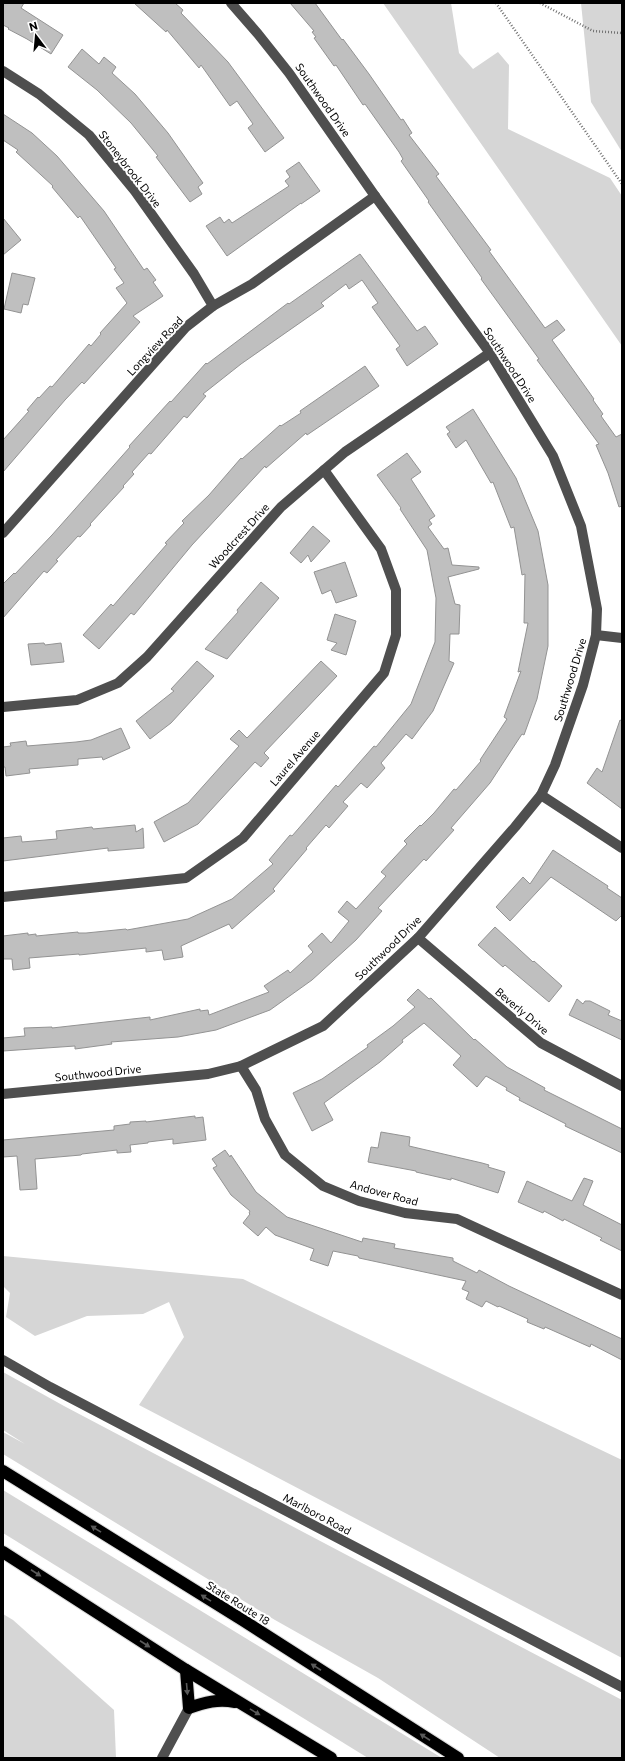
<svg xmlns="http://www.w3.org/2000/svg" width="625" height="1761" font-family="Commissioner,sans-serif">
<rect width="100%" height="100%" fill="#fff"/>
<g fill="#d6d6d6">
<path d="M383,3H451L459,53L473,69L498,52L509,65L508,129L610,178L622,196V346Z"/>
<path d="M581,3H622V152L591,102Z"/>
<path d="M3,1256L243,1279L622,1460V1658L139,1405L184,1337L169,1302L143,1314L87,1316L35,1336L6,1317L10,1293L3,1286Z"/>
<path d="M3,1372L64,1406L622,1700V1758H500L378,1678L275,1620L3,1454V1432L25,1444L3,1430Z"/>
<path d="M3,1490L442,1758H368L3,1533Z"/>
<path d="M3,1614L13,1620L114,1710L116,1758H3Z"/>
</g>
<g fill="#bfbfbf" stroke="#939393">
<path d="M3,3H24L21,8L63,35L51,54L27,39L8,29L9,28L3,25Z"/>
<path d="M134,3H175L183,10L181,13L228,62L284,138L265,152L248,128L253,124L237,101L230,106L201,65L199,68L167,30L166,32Z"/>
<path d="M290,3H315L342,40L343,39L369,74L401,120L403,119L412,133L409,135L439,174L436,176L491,250L489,251L545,328L557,320L565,330L552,340L594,399L593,400L603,414L601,416L616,437L622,434V506L619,507L608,473L596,445L599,444L537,360L539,359L481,279L482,278L428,202L429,201L401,161L403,159L399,152L365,104L363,105L336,65L334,66L314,38L316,37L312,32L314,31Z"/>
<path d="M82,49L99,64L104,57L116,67L112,73L135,94L168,133L203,183L198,187L202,194L190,202L156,157L158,156L131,123L97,90L68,67Z"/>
<path d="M3,114L32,133L57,156L104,211L144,270L147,268L156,280L153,282L163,296L133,316L140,322L84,384L82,382L65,400L3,472V440L29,411L27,410L38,397L39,398L50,386L52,387L89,344L91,346L101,334L100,333L127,303L116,288L124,283L114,269L116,268L80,216L78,218L52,187L53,186L16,152L18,150L3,140Z"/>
<path d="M299,162L320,191L301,204V203L227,256L206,226L220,217L224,223L229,219L232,223L289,186L285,181L290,177L286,171Z"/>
<path d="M3,218L21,240L3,255Z"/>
<path d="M360,254L417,331L425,326L438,344L407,366L396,349L400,346L372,307L378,303L362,280L349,289L346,284L321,303L324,306L241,364L203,394L206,396L187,418L184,416L151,454L149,453L132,472L134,474L123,486L124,487L90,524L91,525L80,537L78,536L56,560L58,561L47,573L44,571L3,618V584L14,573L15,574L52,535L130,447L129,446L170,401L171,402L206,363L207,364L288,303L289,304Z"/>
<path d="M12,273L35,278L28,305L23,304L21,313L4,309Z"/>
<path d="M365,366L379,386L307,435L306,433L266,468L265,466L192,545L134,615L131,613L99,649L83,635L111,604L113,606L139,576L167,544L165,543L184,523L182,521L209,495L241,458L242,459L280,425L281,426L301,413L300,411Z"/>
<path d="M473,409L516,478L538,531L548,585V646L537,699L524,735L522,734L490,783L451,828L454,830L426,861L424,859L378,908L382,911L356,940L312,980L270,1010L216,1030L178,1037L111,1042L112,1044L75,1049V1046L3,1051V1038L25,1036L24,1028L52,1027V1028L150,1017V1020L200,1009V1011L208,1010L209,1015L269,992L264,986L288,970L290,973L313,952L308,946L322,933L331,943L349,921L338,912L347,901L356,909L386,876L381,872L407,844L404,841L420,825L421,826L434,813L454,789L456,790L481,761L480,760L507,719L504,717L521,671L518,672L528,623H524L525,574L522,575L514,527L511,528L493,482L491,483L466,440L456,448L447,434L450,432L446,427Z"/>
<path d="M407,453L421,472L411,479L435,516L429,520L432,524L428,527L444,549L448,548L452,565L479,567V569L448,577L455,604L460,605L459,634H450L449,661L454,663L433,711L412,739L406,734L381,763L385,768L367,788L361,783L343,802L348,806L329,828L326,825L306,848L307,849L273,889L275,891L232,929L229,924L181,946L183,957L164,960L162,950L146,952V948L79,955V954L29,958L30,968L13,970L12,959H3V936L28,933V935L36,934V936L78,932V933H86L126,929L127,930L188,919L232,899L273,864L269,860L290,835L292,836L305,821L336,785L338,787L374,746L376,747L411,704L435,642L436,598L427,550L400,509L401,508L377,475Z"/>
<path d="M313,526L330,541L311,562L308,555L301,563L290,553Z"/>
<path d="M345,562L357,596L336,603L331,590L322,594L314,572Z"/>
<path d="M261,582L279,598L227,659L205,649L238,612L237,610Z"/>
<path d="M335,614L356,621L346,655L331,650L337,643L327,640Z"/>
<path d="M44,643L45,645L61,643L64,662L31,665L28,644Z"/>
<path d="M197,661L214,676L171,723L150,739L136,721L174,691L171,689Z"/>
<path d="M321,661L337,676L264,753L269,758L261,767L255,762L198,824L164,842L154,822L188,803L239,746L230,739L239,730L247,738Z"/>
<path d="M620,720L622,721V809L587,783L597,768L602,772Z"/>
<path d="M121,728L130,748L103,760L102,757L78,759V765L29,769L30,773L6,776L5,767H3V747L11,746L10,743L26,741L27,746L76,742L91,740Z"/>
<path d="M135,825L136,832L143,828L144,848L108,851V848L3,861V838L21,836L22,842L57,839L56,831L92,827L93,829Z"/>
<path d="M553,850L588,873L608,886L607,888L622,898V915L616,921L551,877L510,921L496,907L523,877L530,884Z"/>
<path d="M495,927L533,962L534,961L562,986L549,1002L505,965L503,967L478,945Z"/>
<path d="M418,989L429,999L431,998L474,1040L475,1039L507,1067L545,1088L544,1090L622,1129V1153L565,1126L566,1124L519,1100L520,1098L506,1090L507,1088L486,1076L477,1087L453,1065L461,1056L424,1023L402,1040L403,1042L380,1062L324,1103L333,1120L312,1131L293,1093L322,1079L368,1047L367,1045L393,1026L415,1007L407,1000Z"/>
<path d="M577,999L583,1004L585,1001H590L610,1011L608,1015L622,1021V1040L569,1015Z"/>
<path d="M195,1116V1118L203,1117L206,1140L173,1144V1139L148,1142V1143L130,1145L131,1152L117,1153V1150L82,1154L81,1155L35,1159L37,1189L20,1190L17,1156L3,1157V1140L114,1130V1126L130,1124V1122L146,1121V1122Z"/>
<path d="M381,1132L410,1137L409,1146L482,1163L489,1165L488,1167L505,1172L498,1193L451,1178V1180L416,1172V1171L368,1162L371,1147L378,1148Z"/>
<path d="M225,1150L230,1157L231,1155L256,1192L287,1217L362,1242L363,1238L395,1244L394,1248L453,1258V1261L477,1273L479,1270L509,1286L622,1339V1360L591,1344L590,1347L545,1327L544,1329L527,1322L528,1319L499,1306L498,1307L486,1301L482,1307L466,1299L469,1292L462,1289L466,1281L359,1258L358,1256L333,1251L328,1266L310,1260L314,1249L275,1235L266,1227L258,1236L243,1223L250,1214L249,1213L250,1211L231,1195L213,1168L217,1166L212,1159Z"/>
<path d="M584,1178L593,1181L583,1205L622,1225V1251L600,1240L602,1238L564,1219L563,1221L544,1211L543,1213L518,1202L527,1181L572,1201Z"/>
</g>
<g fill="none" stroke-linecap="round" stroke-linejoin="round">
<g stroke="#dbdbdb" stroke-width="14">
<g id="highway">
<path d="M3,1471L244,1621L458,1758"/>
<path d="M3,1552L186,1670L331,1758"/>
<path d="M186,1670L189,1708C205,1702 218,1699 235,1702"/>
</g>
</g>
<g stroke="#717171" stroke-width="2.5" stroke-dasharray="1 2" stroke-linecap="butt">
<path d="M496,3L622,184"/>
<path d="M540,3L593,31L622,33"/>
</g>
<g stroke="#4f4f4f" stroke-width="10">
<path d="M3,71L39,94L89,135L135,191L194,274L213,306"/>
<path d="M3,533L186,327L213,306L252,284L375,196"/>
<path d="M596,635L622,638"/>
<path d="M3,707L77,700L118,683L147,657L281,507L345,452L490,353"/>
<path d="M541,795L622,848"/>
<path d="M3,897L186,878L243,838L384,673L396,635V590L381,549L324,470"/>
<path d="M418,938L541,1043L622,1086"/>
<path d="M241,1066L256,1090L265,1119L285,1155L323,1186L359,1201L405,1213L457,1219L622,1295"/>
<path d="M3,1094L208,1074L241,1066L323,1026L418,938L515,827L541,795L555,765L583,685L596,635L597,609L581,526L553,456L490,353L375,196L289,73L258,34L231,3"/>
<path d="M3,1360L50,1387L622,1687"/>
<path d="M162,1758L189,1708"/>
</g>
<use href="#highway" stroke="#000" stroke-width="12"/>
</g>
<defs><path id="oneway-solid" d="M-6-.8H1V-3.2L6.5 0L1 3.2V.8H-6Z"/></defs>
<g fill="#595959">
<use href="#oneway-solid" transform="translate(96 1529) rotate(-148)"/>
<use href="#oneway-solid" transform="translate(36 1573) rotate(33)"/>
<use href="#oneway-solid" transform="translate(206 1598) rotate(-148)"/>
<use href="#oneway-solid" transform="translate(145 1644) rotate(33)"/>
<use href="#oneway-solid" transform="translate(316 1667) rotate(-147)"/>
<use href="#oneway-solid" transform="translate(187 1689) rotate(85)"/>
<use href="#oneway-solid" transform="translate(255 1712) rotate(31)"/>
<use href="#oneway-solid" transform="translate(425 1737) rotate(-147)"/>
</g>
<g text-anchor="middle" stroke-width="4" stroke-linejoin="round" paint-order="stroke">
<g font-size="11" fill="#000" stroke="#fff">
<text transform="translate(323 100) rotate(55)" y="4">Southwood Drive</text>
<text transform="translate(130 169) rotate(52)" y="4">Stoneybrook Drive</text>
<text transform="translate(155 346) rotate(-47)" y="4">Longview Road</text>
<text transform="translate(510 365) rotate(57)" y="4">Southwood Drive</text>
<text transform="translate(239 536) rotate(-48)" y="4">Woodcrest Drive</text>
<text transform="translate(570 680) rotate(-73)" y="4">Southwood Drive</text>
<text transform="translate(295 758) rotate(-49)" y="4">Laurel Avenue</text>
<text transform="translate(388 948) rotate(-44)" y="4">Southwood Drive</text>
<text transform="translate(522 1011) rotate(40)" y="4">Beverly Drive</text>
<text transform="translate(98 1073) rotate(-6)" y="4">Southwood Drive</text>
<text transform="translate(384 1193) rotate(15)" y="4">Andover Road</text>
<text transform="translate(317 1514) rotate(28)" y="4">Marlboro Road</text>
<text transform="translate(238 1603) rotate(32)" y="4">State Route 18</text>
</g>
</g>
<rect width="625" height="1761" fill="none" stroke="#000000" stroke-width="8"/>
<g transform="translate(36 36) rotate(344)" stroke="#ffffff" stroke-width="3" paint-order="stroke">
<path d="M0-3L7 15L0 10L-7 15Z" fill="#000000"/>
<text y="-6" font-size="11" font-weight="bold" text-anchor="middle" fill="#000000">N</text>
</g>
</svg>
